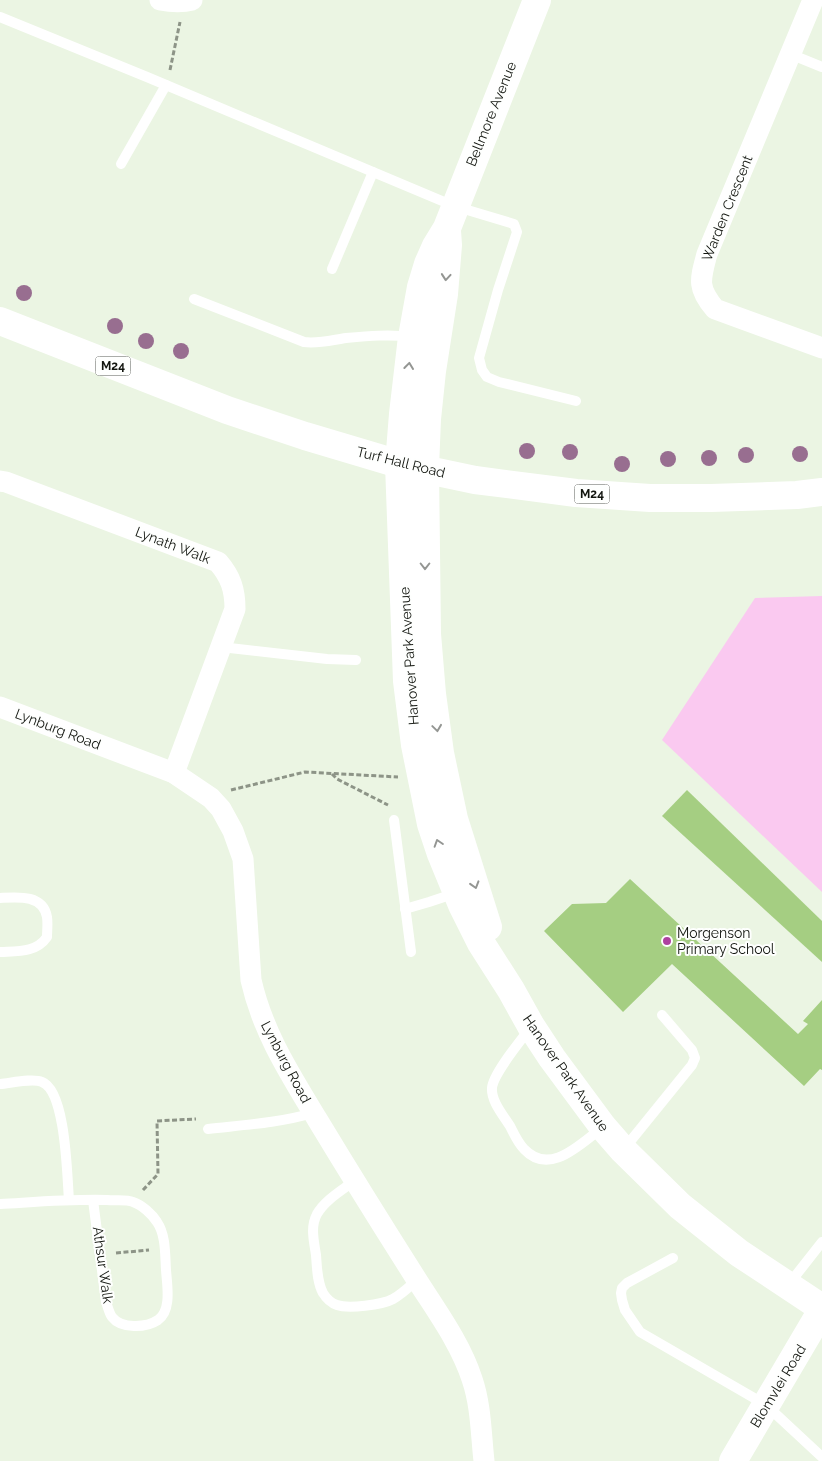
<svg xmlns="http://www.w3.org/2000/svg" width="822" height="1461" font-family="Raleway,sans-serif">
<rect width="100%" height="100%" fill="#ebf5e3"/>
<path fill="#fac9f0" d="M822,596V892L662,740L755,598Z"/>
<g fill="#a5ce82">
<path d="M687,790L822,921V962L662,816Z"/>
<path d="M630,879L798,1034L808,1024L803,1021L822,1000V1070L820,1069L804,1086L672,964L623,1012L544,931L572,904L606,903Z"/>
</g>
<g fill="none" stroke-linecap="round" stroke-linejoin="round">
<g stroke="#8d9487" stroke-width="3" stroke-dasharray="5 2.5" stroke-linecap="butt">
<path d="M170,70L180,22"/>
<path d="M332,774L337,779L388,805"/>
<path d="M231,790L305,772L398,777"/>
<path d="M143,1190L158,1174L157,1121L196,1119"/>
<path d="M116,1253L149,1250"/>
</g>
<g stroke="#fff" stroke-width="10">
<path d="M0,17L147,77L454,206L514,224L517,232L498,290L479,358L482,370L487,377L499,382L576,401"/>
<path d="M790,54L822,67"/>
<path d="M121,164L166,85"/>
<path d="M332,269L373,172"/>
<path d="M194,299L304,342C318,344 332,340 346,338C368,336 390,334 412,337"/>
<path d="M221,647L327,659L356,660"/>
<path d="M394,820L411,952"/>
<path d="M0,898C17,897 43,894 47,917C48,924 47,931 47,937C36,953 17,951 0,952"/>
<path d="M405,909L429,902L456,893"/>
<path d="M531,1027C521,1040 493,1074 492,1088C491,1101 503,1115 510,1126C514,1134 518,1143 524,1149C550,1177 581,1143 603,1127"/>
<path d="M0,1084C11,1083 33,1078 42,1082C66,1091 67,1176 69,1200"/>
<path d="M208,1129C243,1125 279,1123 313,1113"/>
<path d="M624,1149L692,1065L695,1058L692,1050L662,1015"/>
<path d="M354,1181C341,1191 325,1200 317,1214C310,1227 314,1241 316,1255C317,1267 317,1282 323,1293C326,1298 331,1303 337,1305C348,1309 382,1305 393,1299C402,1294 409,1287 417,1280"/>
<path d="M0,1204C36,1202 71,1199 107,1200C115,1201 126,1199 133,1202C142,1205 152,1214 157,1222C166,1235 165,1255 166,1270C167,1285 172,1310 158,1320C146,1328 121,1329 112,1317C109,1313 108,1307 106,1302L93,1200"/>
<path d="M673,1258L627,1283L622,1288L621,1293L622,1300L625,1310L640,1332L766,1405L822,1457"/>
<path d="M789,1284L822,1242"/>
</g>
<g stroke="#fff" stroke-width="21">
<path d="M160,0C171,2 181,3 192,0"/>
<path d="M813,0L707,254C700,280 697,288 715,309L822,348"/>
<path d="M0,481L6,482L218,562C231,577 235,590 235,609L174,773"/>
<path d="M0,707L174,773L211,798L221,809L233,831L243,859L251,980C263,1033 290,1074 317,1119C349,1172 382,1225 415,1277C435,1309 460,1342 472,1379C481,1405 481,1434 484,1461"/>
</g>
<g stroke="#fff" stroke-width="28">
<path d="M537,0L447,228L436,246L428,264L421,287L412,337L403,414L399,464L407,681L415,745L431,824L441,854L462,905L481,943L511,990L531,1026L552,1058L603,1127L623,1150L680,1206L739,1253L822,1308"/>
<path d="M447,231L448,245L444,294L432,371L427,419L425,468L427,634L432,694L440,753L454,819L488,927"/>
<path d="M733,1461L822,1310"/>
</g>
<path stroke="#fff" stroke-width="28" d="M0,321L227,410L305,436L399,464L475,480L576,493L650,498H711L797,495L822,492"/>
</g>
<g fill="#986e90">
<circle cx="24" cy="293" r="8"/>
<circle cx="115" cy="326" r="8"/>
<circle cx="146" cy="341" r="8"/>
<circle cx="181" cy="351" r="8"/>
<circle cx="527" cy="451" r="8"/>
<circle cx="570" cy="452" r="8"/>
<circle cx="800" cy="454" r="8"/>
<circle cx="746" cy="455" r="8"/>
<circle cx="709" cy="458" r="8"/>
<circle cx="668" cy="459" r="8"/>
<circle cx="622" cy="464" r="8"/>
</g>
<defs><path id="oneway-chevron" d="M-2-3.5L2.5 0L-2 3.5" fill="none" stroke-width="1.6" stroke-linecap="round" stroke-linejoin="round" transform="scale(1.25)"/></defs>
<g stroke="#949693">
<use href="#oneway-chevron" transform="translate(446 277) rotate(95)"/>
<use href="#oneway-chevron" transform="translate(409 366) rotate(-83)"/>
<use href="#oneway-chevron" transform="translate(425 566) rotate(90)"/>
<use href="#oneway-chevron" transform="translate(437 728) rotate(82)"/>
<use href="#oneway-chevron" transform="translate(438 843) rotate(-108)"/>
<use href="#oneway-chevron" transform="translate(475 885) rotate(73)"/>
</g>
<circle fill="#ae41a0" stroke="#fefffe" stroke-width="2" cx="667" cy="941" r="5"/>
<g text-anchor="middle" stroke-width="4" stroke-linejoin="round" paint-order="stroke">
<g fill="#fefffe" stroke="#595b57" stroke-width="1">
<rect x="95.5" y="356.5" width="35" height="19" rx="4"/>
<rect x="574.5" y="484.5" width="35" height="19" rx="4"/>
</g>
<g font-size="12" font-weight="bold" fill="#12150f">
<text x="113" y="370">M24</text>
<text x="592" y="498">M24</text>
</g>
<g font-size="14" fill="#12150f" stroke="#fefffe">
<text transform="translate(491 114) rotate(-68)" y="5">Bellmore Avenue</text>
<text transform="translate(727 208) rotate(-68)" y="5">Warden Crescent</text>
<text transform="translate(401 462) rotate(14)" y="5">Turf Hall Road</text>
<text transform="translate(173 545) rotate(21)" y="5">Lynath Walk</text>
<text transform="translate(409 656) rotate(-94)" y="5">Hanover Park Avenue</text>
<text transform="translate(58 729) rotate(21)" y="5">Lynburg Road</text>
<text transform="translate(286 1062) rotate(62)" y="5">Lynburg Road</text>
<text transform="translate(566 1073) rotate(55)" y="5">Hanover Park Avenue</text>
<text transform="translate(103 1265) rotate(82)" y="5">Athsur Walk</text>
<text transform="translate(778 1386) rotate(-59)" y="5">Blomvlei Road</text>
</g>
<g font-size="14" fill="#12150f" stroke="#fefffe" text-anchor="start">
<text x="677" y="938">Morgenson<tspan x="677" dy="16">Primary School</tspan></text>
</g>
</g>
</svg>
